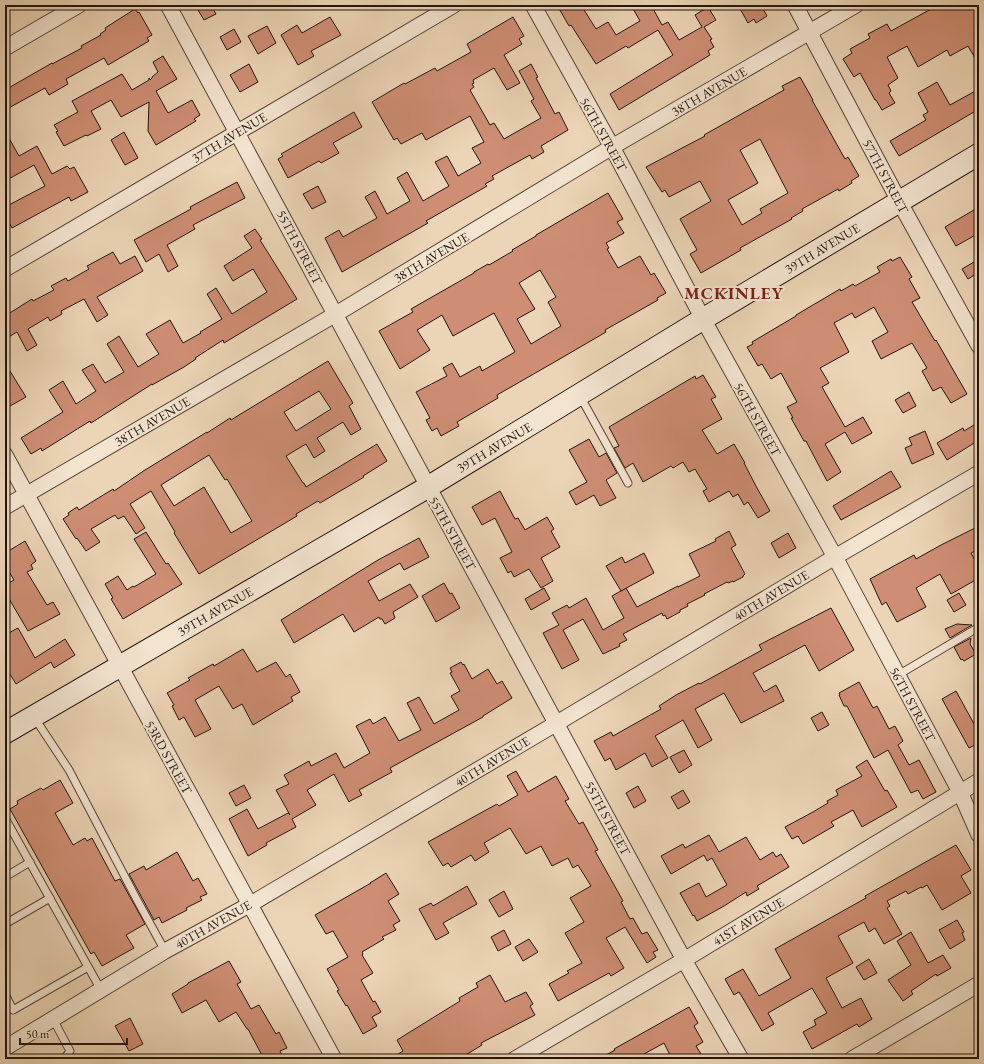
<svg xmlns="http://www.w3.org/2000/svg" width="984" height="1064" font-family="'EB Garamond',serif">
<rect width="100%" height="100%" fill="#ecd5b6"/>
<filter id="stains"><feTurbulence type="fractalNoise" baseFrequency=".005" numOctaves="4"/><feColorMatrix values="0 0 0 0 .2 0 0 0 0 .09 0 0 0 0 .02 0 0 0 .5 -.17"/></filter>
<radialGradient id="worn" r=".72"><stop offset=".6" stop-color="#630" stop-opacity="0"/><stop offset="1" stop-color="#630" stop-opacity=".3"/></radialGradient>
<g fill="#cf8e74" stroke="#22150d" fill-rule="evenodd">
<path d="M195,5H211L216,14L204,20Z"/>
<path d="M557,5H581L596,29L608,22L616,35L640,21L631,5H651L662,25L668,22L679,40L702,27L695,15L708,7L716,20L704,27L712,39L710,40L714,47L708,51L710,55L619,110L610,94L673,55L658,30L628,48L626,46L596,64L571,25L569,26Z"/>
<path d="M738,5H761L767,16L756,23L754,19L748,23Z"/>
<path d="M928,5H979V65L968,46L950,56L947,50L918,67L907,46L887,57L898,78L888,85L891,91L889,93L895,103L882,110L876,100H875L860,73L854,77L843,59L852,53L850,49L870,38L868,34L887,24L891,31L931,9Z"/>
<path d="M135,9L138,13L139,12L152,35L147,38L149,41L108,65L104,58L66,79L68,84L49,95L45,88L5,110V90L52,63V64L82,48L81,46L101,35L100,34L106,30L105,28Z"/>
<path d="M330,17L341,35L311,51L314,56L298,65L281,35L297,25L302,33Z"/>
<path d="M513,17L524,36L519,39L522,44L504,55L520,83L507,90L494,68L473,80L474,83L472,84L474,87L470,90L490,125L494,123L504,139L541,118L531,101L534,99L519,71L531,64L538,77L536,78L555,114L559,112L568,130L541,146L544,152L532,159L530,155L492,176L494,179L485,184L487,186L426,221L428,223L342,272L325,238L339,230L343,237L377,218L365,197L375,191L387,214L410,201L397,178L407,172L423,201L449,186L435,162L447,156L458,176L481,163L472,148L484,142L470,116L426,140L422,133L401,144L397,138L394,140L372,102L404,83L405,84L435,68L437,71L471,52L467,44Z"/>
<path d="M267,26L276,43L258,54L248,36Z"/>
<path d="M234,29L241,42L227,50L220,37Z"/>
<path d="M163,56L177,79L156,91L168,113L192,100L200,115L194,119L196,121L156,145L148,131L149,102L121,117L111,100L91,111L101,129L87,136L86,135L64,146L56,132L58,131L54,125L78,112L72,101L122,74L132,90L149,80V78L150,80L152,78V77L158,72L153,62Z"/>
<path d="M249,64L258,82L240,92L230,75Z"/>
<path d="M800,77L813,100H812L845,159L848,157L859,176L851,181L852,183L839,191L838,189L802,209L803,211L791,218L792,219L740,248L741,250L701,273L690,254L697,250L680,219L711,201L700,181L669,197L665,190L662,192L646,167L705,136L704,135L784,90L782,86ZM760,139L788,193L760,209L762,213L742,225L728,200L758,183L740,150Z"/>
<path d="M937,82L950,105L979,89V109L899,156L890,141L926,120L923,115L928,112L918,93Z"/>
<path d="M354,112L362,127L333,143L339,153L321,163L319,161L288,178L278,159L283,156L281,154Z"/>
<path d="M5,131L19,156L37,146L52,174L67,166L70,169L74,167L88,192L71,201L69,197L12,228L5,215V207L45,186L34,165L5,181Z"/>
<path d="M124,132L138,158L125,165L111,140Z"/>
<path d="M237,182L245,198L193,225L195,229L167,245L178,266L168,272L159,254L146,262L134,240L191,209L190,207Z"/>
<path d="M318,186L326,202L312,209L303,194Z"/>
<path d="M608,193L623,219L617,222L624,233L606,243L609,248L607,249L618,268L640,256L651,275L654,273L666,293L657,298L658,300L605,330L606,332L558,360L497,395L498,398L457,422L459,426L441,436L437,428L432,431L426,420L430,418L416,392L447,376L443,368L452,363L460,377L480,366L482,371L515,352L494,313L453,336L442,315L417,330L430,350L400,369L379,331L413,312L411,309L474,273V272L488,264L489,265L513,251L512,250L536,236V235ZM540,270L556,297L548,302L561,326L531,344L517,319L535,309L519,283Z"/>
<path d="M979,207V233L956,246L945,227Z"/>
<path d="M255,229L262,239L260,240L297,299L224,343L223,340L195,358L196,359L184,367L152,385V384L91,423L90,421L42,451L41,448L31,454L21,438L63,412L49,390L63,381L76,404L96,391L82,370L93,364L105,383L124,372L107,344L119,336L138,367L159,354L146,334L170,320L183,343L201,333L200,332L222,319L207,294L216,288L232,314L267,292L253,269L233,281L224,266L252,248L244,236Z"/>
<path d="M113,252L120,264L135,256L143,271L97,297L108,315L97,322L84,299L61,311L62,314L50,321L48,317L28,329L37,345L27,351L17,332L5,339V316L32,299L33,301L54,290L51,286L66,278L68,281L89,269L87,266Z"/>
<path d="M900,257L912,277L909,279L920,298L912,302L935,341L936,340L967,394L951,403L941,387L933,391L922,371L927,368L912,343L881,359L872,341L888,332L874,307L855,318L852,313L834,323L849,352L820,368L829,383L822,387L845,427L863,417L872,433L852,444L845,432L825,444L841,472L827,481L806,441H804L791,418H793L787,407L797,402L781,373L771,379L762,364L758,366L747,347L753,344L752,342L796,316V315L840,289L841,291L853,284L855,286L880,272L877,267L891,259L892,261Z"/>
<path d="M979,259V272L968,279L962,269Z"/>
<path d="M328,361L353,403L349,406L361,429L351,435L343,422L317,438L325,451L314,458L306,444L286,456L303,483H304L306,487L377,444L387,461L363,476L364,477L320,503L318,501L296,514L297,516L199,574L174,533L175,532L151,491L130,504L145,528L136,534L124,516L118,519L115,515L91,529L100,542L86,551L77,538L76,539L63,519L69,515L68,513L77,507L79,510L113,489L114,491L145,470L207,432V433L230,418L231,420L239,415ZM319,391L331,409L296,431L284,412ZM209,455L225,480L227,479L252,521L231,533L204,487L174,506L161,485Z"/>
<path d="M5,363L26,397L10,406L5,398Z"/>
<path d="M703,375L716,397L711,399L722,419L702,430L717,454L734,444L745,463H744L757,488L770,511L758,518L748,502L744,505L738,494L733,497L729,491L709,502L703,491L707,489L695,469L689,472L683,462L673,468L671,466L643,482L633,463L625,468L614,448L619,446L609,427L695,376L696,379Z"/>
<path d="M909,392L916,406L903,413L895,400Z"/>
<path d="M979,422V440L947,460L937,443L963,428L964,431Z"/>
<path d="M925,431L934,454L912,464L905,448L912,445L909,438Z"/>
<path d="M589,439L599,457L606,453L617,473L606,480L616,498L600,506L594,495L576,505L569,492L587,482L569,450Z"/>
<path d="M891,471L901,487L841,520L833,506Z"/>
<path d="M500,491L515,519L518,518L525,530L547,517L554,529L551,531L560,547L541,558L553,581L541,588L529,569L514,577L511,571L508,573L500,558L512,552L495,518L482,525L472,507Z"/>
<path d="M975,528L979,535V549L971,553L979,568V578L951,594L940,574L916,588L926,607L897,622L886,602L882,605L870,579L914,555L916,559L941,545Z"/>
<path d="M729,531L736,545L731,548L745,574L743,576V577L733,582V581L728,583L727,582L704,594L705,595L687,604L688,606L680,610V612L667,619L665,615L663,616L662,613L623,634L627,640L619,644L620,646L603,654L583,619L563,630L579,660L562,669L543,633L559,625L552,613L567,605L569,608L586,598L603,630L624,618L612,596L626,588L637,607L678,586V587L700,576L689,554L716,541L715,539Z"/>
<path d="M146,532L166,564L168,563L182,584L123,619L111,599L113,598L105,584L118,576L127,590L133,586L134,587L156,574L134,539Z"/>
<path d="M788,533L796,548L779,558L771,543Z"/>
<path d="M419,538L429,557L404,570L400,563L368,581L379,601L410,584L418,597L393,612L395,618L385,624L382,619H380L379,617L354,632L343,614L294,643L281,620L378,560Z"/>
<path d="M25,541L36,561L31,565L33,569L27,572L47,605L53,602L60,614L28,631L5,592V585L14,580L5,565V553Z"/>
<path d="M644,553L654,573L621,591L606,566L622,557L625,563Z"/>
<path d="M444,583L450,594L452,593L460,608L436,622L422,596Z"/>
<path d="M544,588L550,599L531,610L525,599Z"/>
<path d="M959,593L966,605L954,612L947,600Z"/>
<path d="M831,608L854,650L819,671L805,645L753,673L764,692L776,685L784,701L741,723L724,693L695,709L712,740L698,748L683,720L655,736L668,758L652,767L645,753L616,770L610,758L605,761L594,741L611,732L613,736L661,709L659,706L676,695L699,683L700,684L762,650L759,645Z"/>
<path d="M957,624L972,625L950,638L945,629Z"/>
<path d="M18,628L35,658L65,639L75,655L54,668L51,662L16,684L5,666V635Z"/>
<path d="M971,638L970,644L976,654L964,661L962,659L961,660L954,647Z"/>
<path d="M243,649L257,672L276,662L286,677L290,674L300,692L291,697L293,701L253,725L242,704L233,709L219,686L195,700L211,729L195,737L184,717L179,720L172,706L174,705L167,693L190,680L188,678L213,664L214,666Z"/>
<path d="M461,662L463,665L464,664L472,679L488,669L497,684L502,681L512,698L483,716V717L390,768L392,772L359,790L362,795L350,801L349,802L334,774L307,790L316,805L292,819L296,827L266,843L267,845L248,856L229,819L247,809L258,829L288,813L290,815L276,790L289,784L284,775L309,761L311,766L336,753L344,768L370,753L356,726L370,719L373,724L385,717L399,741L421,730L407,703L419,697L434,724L459,710L451,696L460,691L450,673L452,672L450,668Z"/>
<path d="M859,682L873,708L877,706L889,729L895,726L903,741L898,745L909,765L919,760L936,792L923,799L918,790L911,793L888,750L874,758L847,706H844L839,695H840L839,693Z"/>
<path d="M956,691L979,733V743L969,748L942,699Z"/>
<path d="M822,712L829,725L818,731L811,718Z"/>
<path d="M684,750L692,765L679,773L670,757Z"/>
<path d="M867,760L885,791L887,790L897,807L862,827L853,810L831,822L834,826L803,844L798,836L792,839L785,827L813,812L828,803L827,801L838,795L836,790L862,776L856,767Z"/>
<path d="M516,771L528,792L556,776L569,799L565,801L579,824L583,822L598,850L595,851L622,899L623,901L621,902L630,919L633,918L642,934L647,932L658,950L653,952L656,957L647,963L625,927L606,938L624,968L611,976L609,973L558,1001L549,984L569,973L567,971L582,963L565,933L584,922L570,898L591,886L578,865L573,868L568,858L552,866L541,846L526,854L510,828L484,843L489,852L475,861L471,855L451,867L448,863L443,866L428,842L497,804L499,806L518,795L507,776Z"/>
<path d="M60,780L73,803L55,813L73,845L85,838L87,841L92,838L115,881L120,879L145,924L126,935L134,948L102,966L94,952L91,954L10,809L18,804L17,801L41,788L43,790Z"/>
<path d="M244,785L251,798L236,806L229,793Z"/>
<path d="M638,786L646,801L634,808L626,793Z"/>
<path d="M683,790L690,802L678,809L671,797Z"/>
<path d="M709,835L719,852L746,837L760,860L773,852L776,857L781,854L789,867L757,886L759,889L747,896L746,892L724,906L697,921L694,915L693,916L680,893L699,883L706,897L727,885L712,858L707,861L704,855L671,874L661,856L683,844L685,848Z"/>
<path d="M956,845L971,870L961,876L971,893L942,910L927,885L922,888L921,887L908,894L906,891L887,901L890,906L887,908L902,934L884,944L875,928L869,932L864,922L838,936L853,963L826,978L842,1008L861,998L872,1019L859,1027L857,1024L812,1049L803,1032L816,1025L814,1020L827,1013L812,988L768,1013L774,1024L762,1031L741,995L739,992L734,995L725,979L743,969L759,996L791,978L775,949L866,898L865,896Z"/>
<path d="M177,852L193,881L198,878L207,894L200,897L202,900L186,908L187,910L162,923L159,917L154,920L129,874L144,866L146,870Z"/>
<path d="M386,873L399,894L388,901L400,921L393,925L396,930L382,937L384,939L362,952L363,954L362,955L373,973L361,980L373,1002L375,1001L381,1012L372,1017L377,1026L363,1034L347,1005L346,1006L337,991L339,990L327,969L348,957L333,931L326,934L315,915L371,883H370Z"/>
<path d="M467,886L477,904L443,923L449,933L436,940L419,909L431,903L433,906Z"/>
<path d="M504,891L513,909L499,917L489,900Z"/>
<path d="M957,920L964,932L962,933L965,940L950,949L939,930Z"/>
<path d="M504,930L511,944L498,951L491,937Z"/>
<path d="M911,932L928,963L943,955L951,968L937,976L936,974L911,991L913,994L903,1001L888,980L911,965L897,941Z"/>
<path d="M529,939L538,952L523,961L515,947Z"/>
<path d="M869,959L877,973L864,980L856,967Z"/>
<path d="M229,961L241,982L237,984L251,1009L259,1005L276,1034L279,1032L287,1048L280,1051L282,1055L274,1059H264L248,1029H247L236,1012L219,1022L206,1000L182,1013L172,994L188,984V983Z"/>
<path d="M490,975L505,1002L526,992L533,1004L530,1006L535,1015L481,1043L482,1045L459,1059H390L403,1051L397,1040L460,1001L459,998L478,987L476,983Z"/>
<path d="M689,1007L698,1023L694,1026L703,1042L696,1046L701,1054L692,1059H672L664,1043L635,1059H599L615,1050L614,1049Z"/>
<path d="M130,1018L143,1044L129,1051L115,1026Z"/>
</g>
<g fill="none" stroke-linecap="round" stroke-linejoin="round">
<g stroke="#544537" stroke-width="9">
<g id="service">
<path d="M580,396L628,483"/>
<path d="M898,675L979,627"/>
<path d="M34,717L69,770L136,898L165,951"/>
<path d="M5,818L101,990"/>
<path d="M5,877L30,862"/>
<path d="M5,924L50,898"/>
<path d="M5,994L13,1010L88,967"/>
<path d="M53,1019L70,1051L64,1059"/>
</g>
</g>
<g stroke="#544537" stroke-width="17">
<g id="minor">
<path d="M168,5L684,960L741,1059"/>
<path d="M533,5L612,147L703,319L835,557L960,792L979,835"/>
<path d="M795,5L899,201L979,346"/>
<path d="M5,48L79,5"/>
<path d="M5,269L454,5"/>
<path d="M5,455L334,1059"/>
<path d="M5,507L336,314L612,147L856,5"/>
<path d="M5,1048L165,951L249,905L557,723L835,557L979,473"/>
<path d="M515,1059L684,960L979,781"/>
<path d="M852,1059L979,984"/>
</g>
</g>
<g stroke="#22150d" stroke-width="23">
<path id="secondary" d="M5,733L428,487L703,319L979,154"/>
</g>
<use href="#service" stroke="#f3e4d0" stroke-width="7"/>
<use href="#minor" stroke="#f3e4d0" stroke-width="15"/>
<use href="#secondary" stroke="#f3e4d0" stroke-width="21"/>
</g>
<g text-anchor="middle" stroke-width="4" stroke-linejoin="round" paint-order="stroke">
<g font-size="13" fill="#22150d" stroke="#f3e4d0">
<text transform="translate(709 91) rotate(-30)" y="5">38TH AVENUE</text>
<text transform="translate(604 134) rotate(61)" y="5">56TH STREET</text>
<text transform="translate(229 137) rotate(-31)" y="5">37TH AVENUE</text>
<text transform="translate(886 176) rotate(62)" y="5">57TH STREET</text>
<text transform="translate(300 247) rotate(62)" y="5">55TH STREET</text>
<text transform="translate(822 248) rotate(-31)" y="5">39TH AVENUE</text>
<text transform="translate(431 257) rotate(-31)" y="5">38TH AVENUE</text>
<text transform="translate(758 419) rotate(61)" y="5">56TH STREET</text>
<text transform="translate(152 421) rotate(-30)" y="5">38TH AVENUE</text>
<text transform="translate(494 447) rotate(-31)" y="5">39TH AVENUE</text>
<text transform="translate(453 533) rotate(61)" y="5">55TH STREET</text>
<text transform="translate(771 595) rotate(-31)" y="5">40TH AVENUE</text>
<text transform="translate(215 611) rotate(-30)" y="5">39TH AVENUE</text>
<text transform="translate(913 704) rotate(62)" y="5">56TH STREET</text>
<text transform="translate(169 757) rotate(61)" y="5">53RD STREET</text>
<text transform="translate(492 761) rotate(-31)" y="5">40TH AVENUE</text>
<text transform="translate(608 818) rotate(62)" y="5">55TH STREET</text>
<text transform="translate(748 921) rotate(-31)" y="5">41ST AVENUE</text>
<text transform="translate(213 924) rotate(-29)" y="5">40TH AVENUE</text>
</g>
<g font-size="17" font-weight="bold" letter-spacing="1" fill="#7a1f14" stroke="#f3e4d0">
<text x="734" y="299">MCKINLEY</text>
</g>
</g>
<rect width="984" height="1064" fill="none" stroke="#ecd5b6" stroke-width="20"/>
<rect x="6" y="6" width="972" height="1052" fill="none" stroke="#22150d" stroke-width="2"/>
<rect x="10" y="10" width="964" height="1044" fill="none" stroke="#22150d"/>
<path d="M20 1038v6h107v-6" fill="none" stroke="#22150d" stroke-width="2"/>
<text x="26" y="1038" font-size="12" fill="#22150d" stroke="#f3e4d0" stroke-width="3" paint-order="stroke">50 m</text>
<rect width="100%" height="100%" filter="url(#stains)"/>
<rect width="100%" height="100%" fill="url(#worn)"/>
</svg>
